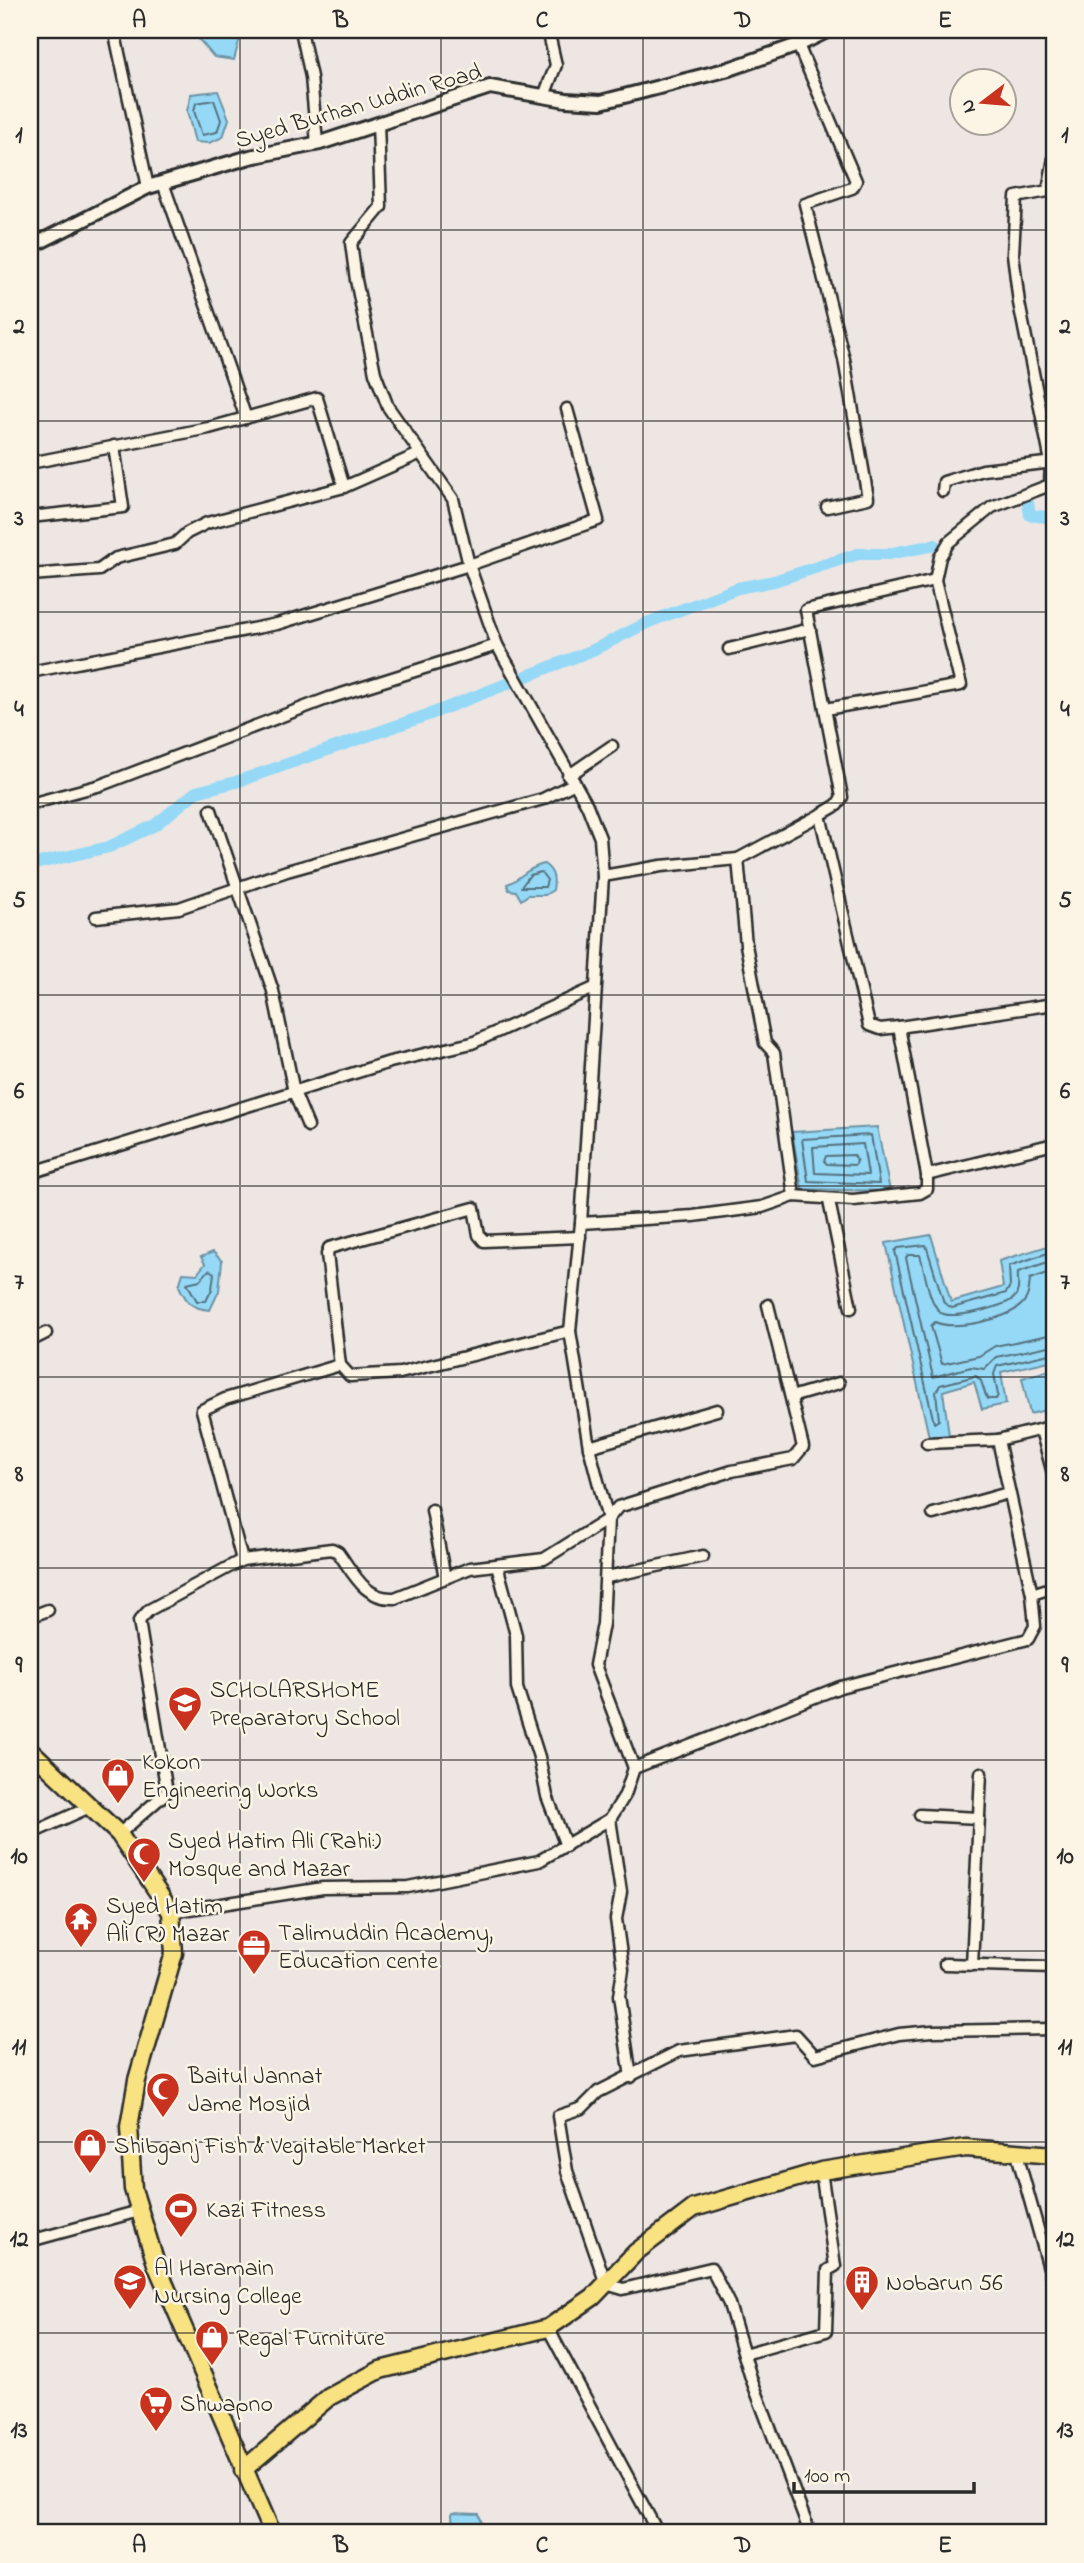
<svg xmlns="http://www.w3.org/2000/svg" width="1084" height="2563" font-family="'Indie Flower',sans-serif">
<rect width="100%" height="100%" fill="#ede6e3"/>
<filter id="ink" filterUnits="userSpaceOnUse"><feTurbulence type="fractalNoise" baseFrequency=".0143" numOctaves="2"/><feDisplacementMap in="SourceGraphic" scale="14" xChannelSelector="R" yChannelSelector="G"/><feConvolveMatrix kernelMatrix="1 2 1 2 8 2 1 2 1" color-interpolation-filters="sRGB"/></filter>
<g filter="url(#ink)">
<g fill="#95d9f7" stroke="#6b93a5" stroke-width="2">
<path d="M191,30H242L234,60L214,57Z"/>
<path d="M218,91L229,119L223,137L209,143L195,142L187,111L191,94Z"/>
<path d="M544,864C554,871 555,879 553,890L545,895H528L521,900L516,891L509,890L507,884C519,881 524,869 544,864Z"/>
<path d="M877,1127L890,1191L802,1189L792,1132Z"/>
<path d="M931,1235L951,1302L1003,1287L999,1261L1054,1244V1360L1001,1372L1006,1404L982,1409L974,1382L943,1391L949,1435L929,1437L886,1243Z"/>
<path d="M213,1252L222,1261L219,1291L210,1310C191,1308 187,1303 179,1286L183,1273L197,1274L205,1264L201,1257Z"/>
<path d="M1054,1369V1408L1030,1414L1022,1378Z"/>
<path d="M452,2513L479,2514L485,2533H453Z"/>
</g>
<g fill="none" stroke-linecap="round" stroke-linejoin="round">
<g stroke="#55717d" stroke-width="2">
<path d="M214,100L221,120L217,132L202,135L194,111L196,103Z"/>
<path d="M541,872L547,880L545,887H521L530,875Z"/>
<path d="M871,1135L879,1184L808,1181L802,1139Z"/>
<path d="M863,1144L868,1175L815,1173L813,1147Z"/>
<path d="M854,1155L857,1162L855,1165L827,1164L824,1161L826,1156Z"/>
<path d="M1054,1251L1009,1266L1010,1286L1006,1293L952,1308L944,1303L926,1245L898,1248L895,1251L934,1423L939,1420L936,1392L940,1385L976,1376L981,1381L987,1399H996L998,1395L994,1374L997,1366L1054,1353"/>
<path d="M1054,1260L1018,1272C1017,1281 1021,1290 1014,1298C1005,1307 949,1321 940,1312C928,1301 925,1270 920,1255H908L906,1258L933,1377L971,1367L984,1369L996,1357L1054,1345"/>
<path d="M209,1270L214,1273L212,1289L206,1301H197L187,1283L200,1280Z"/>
<path d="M1054,1271L1030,1279C1029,1289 1029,1298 1021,1305C1007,1320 952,1331 935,1322L931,1326L942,1364L979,1356L995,1346L1054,1334"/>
</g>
<g stroke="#95d9f7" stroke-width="12">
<path d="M1028,503L1030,515L1054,518"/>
<path d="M30,865L109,847L155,825L196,792L236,782L433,713L593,650L649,622L738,588L774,581L858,554H888L935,545"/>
</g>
<g stroke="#2b2b2b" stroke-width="15">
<g id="minor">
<path d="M114,30L148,187"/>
<path d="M301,30L311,77L317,143"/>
<path d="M798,45L856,181L852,188L805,204L844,359L868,498L827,507"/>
<path d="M544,96L556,65L548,30"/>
<path d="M378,123L381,207L351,243L356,280L375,373L388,407L453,499L469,565L497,645L587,805L600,838L603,876L581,1223L570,1331L589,1447L608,1519L603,1624L595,1665L634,1768"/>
<path d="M163,183L246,418"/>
<path d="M30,463L209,428L317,398L344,487L419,454"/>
<path d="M943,491L944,482L983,470L1054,462"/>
<path d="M30,517L123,507L114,446"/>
<path d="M30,575L99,570L116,558L175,544L187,533L207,523L344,487"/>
<path d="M729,649L810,629"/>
<path d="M30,672L277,624L469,565L598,520L567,409"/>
<path d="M826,709L961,685L935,580"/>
<path d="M568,776L612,746"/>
<path d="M30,804L101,785L329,698L497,645"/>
<path d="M211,810L273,991L294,1092L308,1126"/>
<path d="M603,876L661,866L738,859"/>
<path d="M96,917L179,908L287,871L543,799L575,783"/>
<path d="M899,1027L880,1029L869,1025L820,815L837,805L842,797L806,610L935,580L940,557L949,542L992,507L1050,485L1051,462L1019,303L1013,254L1016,197L1048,191L1054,158"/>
<path d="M30,1173L390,1062L472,1043L594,988"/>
<path d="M927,1175L1054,1144"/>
<path d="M794,1196L774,1053L765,1043L746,945L738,859L820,815"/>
<path d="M829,1201L851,1308"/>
<path d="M581,1223L693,1216L762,1207L794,1196L853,1200L920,1193L927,1189V1175L899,1027L1054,1004"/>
<path d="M30,1341L46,1333"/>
<path d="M340,1365L327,1254L329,1248L474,1208L479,1235L484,1241L580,1237"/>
<path d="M791,1397L839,1383"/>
<path d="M1041,1430L1054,1477"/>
<path d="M927,1443L998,1440"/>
<path d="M589,1447L717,1410"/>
<path d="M432,1510L445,1578"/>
<path d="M933,1514L1008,1493"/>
<path d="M242,1560L332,1549L338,1552C354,1574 365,1600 395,1598L470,1568L544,1559L608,1519L618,1507L732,1471L793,1459L803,1447L768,1305"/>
<path d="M497,1565L516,1635L517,1688L539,1757L547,1796L566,1846"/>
<path d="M607,1577L703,1556"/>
<path d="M1032,1594L998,1440L1054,1426"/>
<path d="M30,1617L48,1610"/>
<path d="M920,1815L979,1818"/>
<path d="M610,1819L621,1892L616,1919L623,1969L619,1996L631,2077"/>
<path d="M30,1834L92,1806"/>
<path d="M119,1834L167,1792L139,1621L149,1610L242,1560L202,1410L225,1399L340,1365L350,1376L400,1373L570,1331"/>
<path d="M171,1912L323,1888L408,1887L539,1861L610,1819L625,1795L634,1768L840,1687L1028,1639L1035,1626L1032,1594L1054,1587"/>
<path d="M945,1964L1054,1967"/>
<path d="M972,1965L981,1773"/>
<path d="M1017,2154L1054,2286"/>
<path d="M30,2241L139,2211"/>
<path d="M548,2328L658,2533"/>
<path d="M744,2354L826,2331L828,2270L835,2266L821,2171"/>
<path d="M810,2533L751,2378L729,2304L711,2268L623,2289L606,2284L567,2171L558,2116L582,2108L598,2092L679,2051L796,2035L815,2056L899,2034L932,2031L1054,2029"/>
</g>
</g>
<g stroke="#2b2b2b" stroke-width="18">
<path id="tertiary" d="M30,247L148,187L250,157L320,143L490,87L566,100L601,102L729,69L798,45L829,30"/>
</g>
<g stroke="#2b2b2b" stroke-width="21">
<path id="primary" d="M243,2470L329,2397L380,2370L548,2328L593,2297L636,2252L694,2208L821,2171L966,2148L1054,2155"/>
</g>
<g stroke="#2b2b2b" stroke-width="21">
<path id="trunk" d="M30,1750L119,1834L171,1912L174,1953L137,2080L129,2127L133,2189L156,2264L272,2533"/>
</g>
<use href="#minor" stroke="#fcf5e5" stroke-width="10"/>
<use href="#tertiary" stroke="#fcf5e5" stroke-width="12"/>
<use href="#primary" stroke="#f8e281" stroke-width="16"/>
<use href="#trunk" stroke="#f8e281" stroke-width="16"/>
</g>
</g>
<path fill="none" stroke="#2b2b2b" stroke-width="2" stroke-opacity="0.55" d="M240,30V2533M441,30V2533M643,30V2533M844,30V2533M30,230H1054M30,421H1054M30,612H1054M30,803H1054M30,995H1054M30,1186H1054M30,1377H1054M30,1568H1054M30,1760H1054M30,1951H1054M30,2142H1054M30,2333H1054"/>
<defs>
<g id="school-pin" transform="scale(1.75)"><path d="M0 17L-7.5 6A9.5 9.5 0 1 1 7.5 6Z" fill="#c8321e" stroke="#fcf5e5"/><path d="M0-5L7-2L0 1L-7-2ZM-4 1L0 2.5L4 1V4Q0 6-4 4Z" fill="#fff"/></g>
<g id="shop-pin" transform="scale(1.75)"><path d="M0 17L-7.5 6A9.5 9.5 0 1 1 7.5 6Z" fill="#c8321e" stroke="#fcf5e5"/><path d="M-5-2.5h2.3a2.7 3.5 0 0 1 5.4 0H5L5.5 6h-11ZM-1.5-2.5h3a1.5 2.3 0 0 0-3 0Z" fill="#fff"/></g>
<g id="mosque-pin" transform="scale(1.75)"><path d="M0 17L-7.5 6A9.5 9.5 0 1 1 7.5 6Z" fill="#c8321e" stroke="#fcf5e5"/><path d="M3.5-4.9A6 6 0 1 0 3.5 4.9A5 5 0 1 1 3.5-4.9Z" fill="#fff"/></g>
<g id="temple-pin" transform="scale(1.75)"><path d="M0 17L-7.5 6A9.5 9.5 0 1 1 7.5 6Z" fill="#c8321e" stroke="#fcf5e5"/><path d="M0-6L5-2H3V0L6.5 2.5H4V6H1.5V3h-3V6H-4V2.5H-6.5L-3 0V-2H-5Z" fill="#fff"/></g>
<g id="office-pin" transform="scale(1.75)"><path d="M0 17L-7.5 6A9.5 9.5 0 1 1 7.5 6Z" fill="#c8321e" stroke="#fcf5e5"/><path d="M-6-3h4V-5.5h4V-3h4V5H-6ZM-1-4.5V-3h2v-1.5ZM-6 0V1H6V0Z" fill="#fff"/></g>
<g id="stadium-pin" transform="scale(1.75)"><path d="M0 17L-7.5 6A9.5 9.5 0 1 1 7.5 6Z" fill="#c8321e" stroke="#fcf5e5"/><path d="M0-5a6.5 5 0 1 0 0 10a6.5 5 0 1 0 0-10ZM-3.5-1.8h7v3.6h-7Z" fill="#fff"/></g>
<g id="university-pin" transform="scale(1.75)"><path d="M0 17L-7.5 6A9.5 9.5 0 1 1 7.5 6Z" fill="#c8321e" stroke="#fcf5e5"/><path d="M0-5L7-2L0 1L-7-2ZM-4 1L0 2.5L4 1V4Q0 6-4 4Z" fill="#fff"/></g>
<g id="building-pin" transform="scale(1.75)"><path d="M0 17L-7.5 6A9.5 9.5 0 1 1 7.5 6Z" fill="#c8321e" stroke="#fcf5e5"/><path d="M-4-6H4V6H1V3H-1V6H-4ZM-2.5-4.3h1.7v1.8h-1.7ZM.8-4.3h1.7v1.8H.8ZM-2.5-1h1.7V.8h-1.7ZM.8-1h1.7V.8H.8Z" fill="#fff"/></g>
<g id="supermarket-pin" transform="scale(1.75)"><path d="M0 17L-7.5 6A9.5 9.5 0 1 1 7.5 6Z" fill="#c8321e" stroke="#fcf5e5"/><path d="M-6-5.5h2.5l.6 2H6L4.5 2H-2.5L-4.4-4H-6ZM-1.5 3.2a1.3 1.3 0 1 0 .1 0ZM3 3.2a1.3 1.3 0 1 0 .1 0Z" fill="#fff"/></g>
</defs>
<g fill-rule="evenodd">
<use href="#school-pin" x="185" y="1703"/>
<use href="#shop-pin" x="118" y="1775"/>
<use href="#mosque-pin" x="144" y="1854"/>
<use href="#temple-pin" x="81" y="1919"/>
<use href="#office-pin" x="254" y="1946"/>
<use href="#mosque-pin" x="163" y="2089"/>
<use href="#shop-pin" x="90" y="2145"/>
<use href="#stadium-pin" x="181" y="2209"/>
<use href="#university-pin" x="130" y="2281"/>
<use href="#building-pin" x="862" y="2282"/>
<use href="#shop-pin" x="212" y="2337"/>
<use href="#supermarket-pin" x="156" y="2403"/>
</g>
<g text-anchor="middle" stroke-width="5" stroke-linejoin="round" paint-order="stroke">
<g font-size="24" fill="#2b2b2b" stroke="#fcf5e5">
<text transform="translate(358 105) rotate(-16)" y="8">Syed Burhan Uddin Road</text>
</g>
<g font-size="24" fill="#2b2b2b" stroke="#fcf5e5" text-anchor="start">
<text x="210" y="1697">SCHOLARSHOME<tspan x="210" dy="28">Preparatory School</tspan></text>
<text x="142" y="1769">Kokon<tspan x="142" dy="28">Engineering Works</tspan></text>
<text x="168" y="1848">Syed Hatim Ali (Rahi:)<tspan x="168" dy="28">Mosque and Mazar</tspan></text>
<text x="106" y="1913">Syed Hatim<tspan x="106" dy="28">Ali (R) Mazar</tspan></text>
<text x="278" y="1940">Talimuddin Academy,<tspan x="278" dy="28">Education cente</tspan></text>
<text x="188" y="2083">Baitul Jannat<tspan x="188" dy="28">Jame Mosjid</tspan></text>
<text x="114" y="2153">Shibganj Fish &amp; Vegitable Market</text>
<text x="206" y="2217">Kazi Fitness</text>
<text x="154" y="2275">Al Haramain<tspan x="154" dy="28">Nursing College</tspan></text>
<text x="886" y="2290">Nobarun 56</text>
<text x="236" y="2345">Regal Furniture</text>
<text x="180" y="2411">Shwapno</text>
</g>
</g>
<rect width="1084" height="2563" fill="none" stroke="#fcf5e5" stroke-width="77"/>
<g transform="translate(983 102) rotate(254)"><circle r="33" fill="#fcf5e5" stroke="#a8a49b" stroke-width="2"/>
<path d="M0-5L12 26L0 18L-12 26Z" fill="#c8321e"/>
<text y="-10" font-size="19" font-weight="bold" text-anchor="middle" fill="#2b2b2b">N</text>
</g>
<path d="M794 2482v10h180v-10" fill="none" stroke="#2b2b2b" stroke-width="3.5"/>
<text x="804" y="2482" font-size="21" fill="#2b2b2b" stroke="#fcf5e5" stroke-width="5" paint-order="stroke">100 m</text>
<rect x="38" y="38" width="1008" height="2486" fill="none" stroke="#2b2b2b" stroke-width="2.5"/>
<g font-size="23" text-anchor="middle" font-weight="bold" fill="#2b2b2b">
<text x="139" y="27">A</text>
<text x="341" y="27">B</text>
<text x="542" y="27">C</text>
<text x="743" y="27">D</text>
<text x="945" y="27">E</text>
<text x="19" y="142">1</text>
<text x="1065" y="142">1</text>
<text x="19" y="333">2</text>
<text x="1065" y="333">2</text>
<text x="19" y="525">3</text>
<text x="1065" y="525">3</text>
<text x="19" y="716">4</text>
<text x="1065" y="716">4</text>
<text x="19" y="907">5</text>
<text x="1065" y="907">5</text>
<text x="19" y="1098">6</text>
<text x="1065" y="1098">6</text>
<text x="19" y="1289">7</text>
<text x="1065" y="1289">7</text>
<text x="19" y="1481">8</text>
<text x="1065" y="1481">8</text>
<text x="19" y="1672">9</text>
<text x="1065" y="1672">9</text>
<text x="19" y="1863">10</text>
<text x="1065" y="1863">10</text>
<text x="19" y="2054">11</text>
<text x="1065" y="2054">11</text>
<text x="19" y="2246">12</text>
<text x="1065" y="2246">12</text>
<text x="19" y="2437">13</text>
<text x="1065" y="2437">13</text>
<text x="139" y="2552">A</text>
<text x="341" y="2552">B</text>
<text x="542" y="2552">C</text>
<text x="743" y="2552">D</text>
<text x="945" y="2552">E</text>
</g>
</svg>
